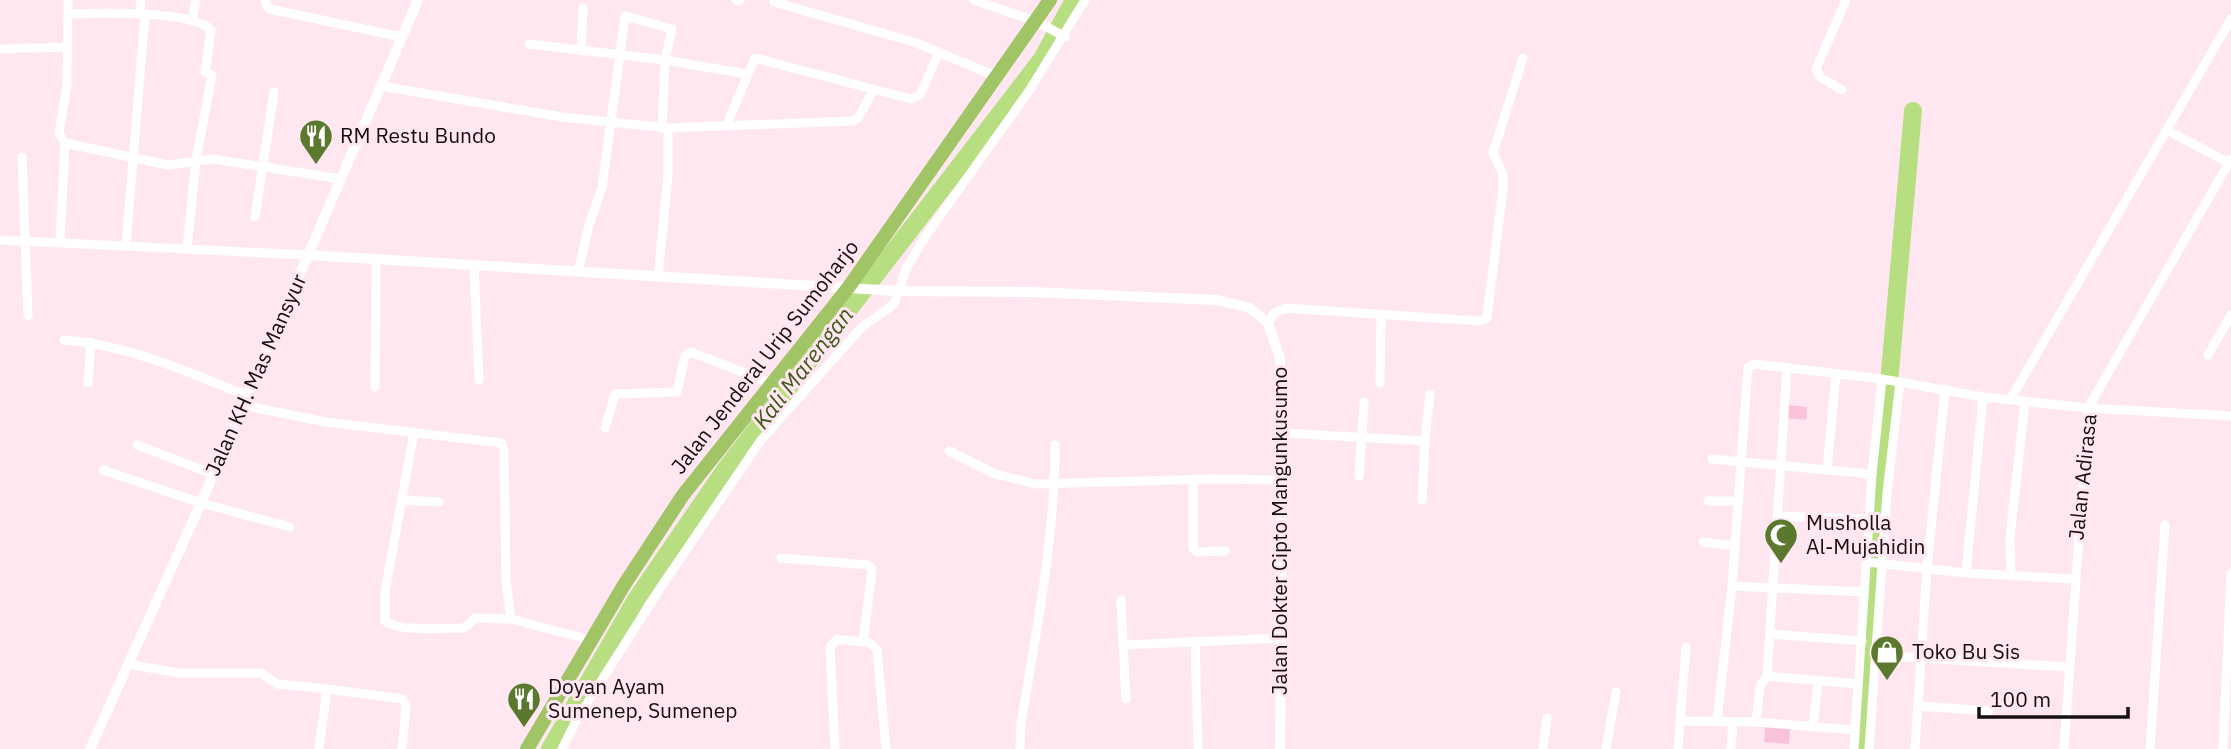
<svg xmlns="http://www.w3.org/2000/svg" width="2231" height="749" font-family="'IBM Plex Sans',sans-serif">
<rect width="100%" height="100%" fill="#ffe7f1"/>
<g fill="#f9c2da">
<path d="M1789,405L1807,407L1806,420L1788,418Z"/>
<path d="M1765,726L1790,728L1789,744L1764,742Z"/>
</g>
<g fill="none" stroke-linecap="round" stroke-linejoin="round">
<g stroke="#b7df82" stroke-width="18">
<path d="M550,749L637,598L725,470L1042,59L1074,0"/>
<path d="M1861,749L1874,553L1913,111"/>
</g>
<g stroke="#fff" stroke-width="9">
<path d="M68,0L67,85L59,133L65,143L168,165L213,159L341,179"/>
<path d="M265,0L269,9L402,37"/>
<path d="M736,0L739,1"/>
<path d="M974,0L1038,22L1065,37"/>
<path d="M774,2L914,42L998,77"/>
<path d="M140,13L141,0"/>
<path d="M68,14C96,13 193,10 211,30L205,72L212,75L196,160L187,249"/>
<path d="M192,21L196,0"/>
<path d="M529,44L665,60L746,74"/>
<path d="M0,49L68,47"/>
<path d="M581,51L583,8"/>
<path d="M381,86L562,117L668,128L853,121L858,118L874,89"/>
<path d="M1842,90L1820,77L1816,69L1846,0"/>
<path d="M727,124L755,58L911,99L920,95L939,52"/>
<path d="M2167,130L2231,164"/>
<path d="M22,157L28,316"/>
<path d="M255,217L274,92"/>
<path d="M0,240L308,255"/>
<path d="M60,242L65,143"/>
<path d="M126,245L145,14"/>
<path d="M474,266L479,380"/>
<path d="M578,272L589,225L602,188L625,16L672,29L665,60L662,128"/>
<path d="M658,277L668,175V128"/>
<path d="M1268,323L1274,313L1285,308L1480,321L1487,318L1503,189V174L1493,153L1523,58"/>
<path d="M64,340C128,345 186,371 245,395"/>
<path d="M2208,355L2231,315"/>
<path d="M1836,374L1827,470L1872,474"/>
<path d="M88,383L91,342"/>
<path d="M1380,383L1381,315"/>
<path d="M375,387L376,260"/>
<path d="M2010,400L2231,19"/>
<path d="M242,405L326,422L501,443L504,450L506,581L511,619"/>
<path d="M605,428L615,394L677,392L685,356L691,352L773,384"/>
<path d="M414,432L385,592V621C399,632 445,628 464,628L475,618L511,619L591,640"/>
<path d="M1283,433L1425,441L1422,500"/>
<path d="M1425,441L1430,394"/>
<path d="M137,445L213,474"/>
<path d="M949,451L995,474L1036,484L1210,479L1282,480"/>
<path d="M1712,459L1827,470"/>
<path d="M103,470L201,503L290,527"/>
<path d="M1359,476L1364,402"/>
<path d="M1193,479V548L1197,552L1225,551"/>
<path d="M403,500L439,502"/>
<path d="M1708,501H1739"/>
<path d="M1778,516L1869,519"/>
<path d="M1703,542L1735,546"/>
<path d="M781,558L869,565L872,570L863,642"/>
<path d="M1867,562L1966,573L2074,579"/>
<path d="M1966,573L1983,397"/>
<path d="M2011,575L2010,537L2025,401"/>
<path d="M1732,586L1864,592"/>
<path d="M1121,600L1123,645"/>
<path d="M1770,634L1862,641"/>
<path d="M1195,641L1198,748"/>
<path d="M1875,655L2068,667"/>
<path d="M128,664L179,673H261L277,684L327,689L319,749"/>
<path d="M1767,676L1858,684"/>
<path d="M327,689L403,699L406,707L402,749"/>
<path d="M1126,699L1123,645L1282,638"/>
<path d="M1918,706L1989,711"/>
<path d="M1681,721L1756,722L1855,730"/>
<path d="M1717,721L1732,586L1748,367L1755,364L1882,379"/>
<path d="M1756,722L1760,686L1767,676L1787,367"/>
<path d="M1813,727L1818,681"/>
<path d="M562,749L577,719L661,587L761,440L861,328L894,304L906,269L925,237L1029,91L1085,0"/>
<path d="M835,749L830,647L837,639L870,643L877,650L886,749"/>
<path d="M1020,749L1021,724C1036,632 1055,539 1055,445"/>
<path d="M1543,749L1547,718"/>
<path d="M1606,749L1616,692"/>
<path d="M1678,749L1686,647"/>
<path d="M1731,749L1733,722"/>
<path d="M1854,749L1872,474L1882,379L1983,397L2088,408L2231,416"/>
<path d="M1869,749L1887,493L1900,382"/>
<path d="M1915,749L1927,569L1945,389"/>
<path d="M2064,749L2088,408L2231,159"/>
<path d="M2150,749L2165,525"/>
<path d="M2223,749L2231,573"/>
</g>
<g stroke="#fff" stroke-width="10">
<path d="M308,255L897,291L1031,292L1217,300L1250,308L1268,323L1280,358L1283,433L1280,749"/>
<path d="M90,749L201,503L418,0"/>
</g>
<path stroke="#a0c466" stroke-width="14" d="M527,749L624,585L683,495L848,288L1050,0"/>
</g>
<defs>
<g id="restaurant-pin" transform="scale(1.75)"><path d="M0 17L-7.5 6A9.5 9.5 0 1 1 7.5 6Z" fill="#5b792e" stroke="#ffe7f1"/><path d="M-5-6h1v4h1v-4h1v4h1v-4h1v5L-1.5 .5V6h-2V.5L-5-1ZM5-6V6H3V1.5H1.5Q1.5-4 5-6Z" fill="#fff"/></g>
<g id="mosque-pin" transform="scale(1.75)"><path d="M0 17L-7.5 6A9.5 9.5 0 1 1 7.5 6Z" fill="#5b792e" stroke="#ffe7f1"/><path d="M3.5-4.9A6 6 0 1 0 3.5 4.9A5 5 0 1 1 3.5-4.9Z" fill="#fff"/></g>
<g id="shop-pin" transform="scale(1.75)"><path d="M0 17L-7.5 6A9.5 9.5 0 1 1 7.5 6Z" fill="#5b792e" stroke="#ffe7f1"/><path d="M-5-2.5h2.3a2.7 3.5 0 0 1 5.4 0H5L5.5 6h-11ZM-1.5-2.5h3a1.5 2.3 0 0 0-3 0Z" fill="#fff"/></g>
</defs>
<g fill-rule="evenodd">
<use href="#restaurant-pin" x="316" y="136"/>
<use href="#mosque-pin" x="1781" y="535"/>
<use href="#shop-pin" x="1887" y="652"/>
<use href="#restaurant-pin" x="524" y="699"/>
</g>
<g text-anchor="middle" stroke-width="6" stroke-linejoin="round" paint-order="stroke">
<g font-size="21" fill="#160f12" stroke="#ffe7f1" text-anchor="start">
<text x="340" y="143">RM Restu Bundo</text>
<text x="1806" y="530">Musholla<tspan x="1806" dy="24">Al-Mujahidin</tspan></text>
<text x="1912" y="659">Toko Bu Sis</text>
<text x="548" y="694">Doyan Ayam<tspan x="548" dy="24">Sumenep, Sumenep</tspan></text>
</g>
<g font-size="21" fill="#160f12" stroke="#ffe7f1">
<text transform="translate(765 357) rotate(-52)" y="7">Jalan Jenderal Urip Sumoharjo</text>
<text transform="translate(256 375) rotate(-66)" y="7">Jalan KH. Mas Mansyur</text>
<text transform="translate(2083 477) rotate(-84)" y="7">Jalan Adirasa</text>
<text transform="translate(1280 531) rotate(-90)" y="7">Jalan Dokter Cipto Mangunkusumo</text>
</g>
<g font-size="23" font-style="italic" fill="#415a1a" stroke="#ffe7f1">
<text transform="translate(803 368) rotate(-52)" y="8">Kali Marengan</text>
</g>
</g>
<path d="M1979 707v10h149v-10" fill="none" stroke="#160f12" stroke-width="3.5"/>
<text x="1990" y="707" font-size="21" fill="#160f12" stroke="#ffe7f1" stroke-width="5" paint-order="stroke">100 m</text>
</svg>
